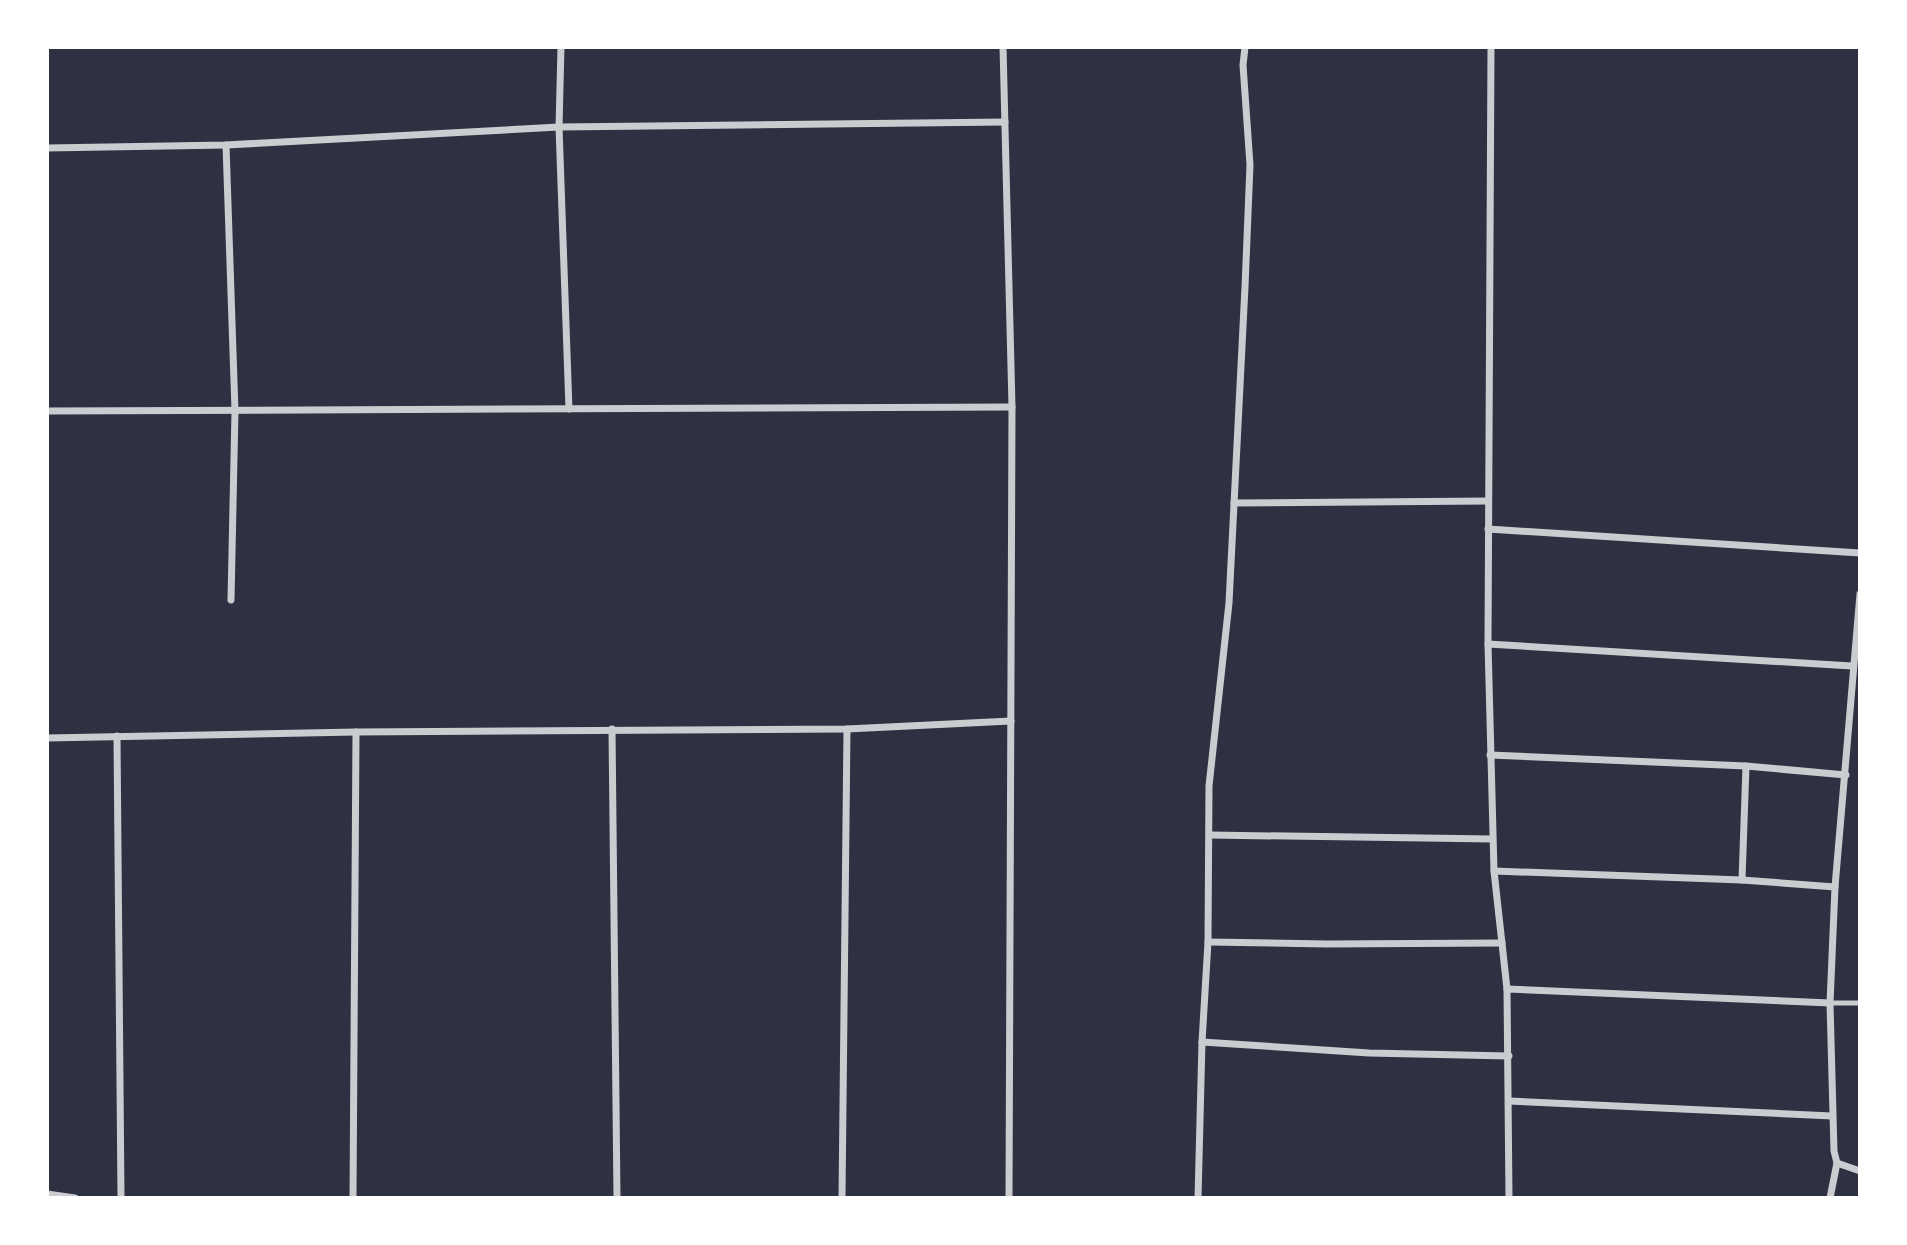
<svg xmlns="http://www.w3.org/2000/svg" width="1907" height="1245" font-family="'Open Sans',sans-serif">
<rect width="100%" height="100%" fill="#2d3142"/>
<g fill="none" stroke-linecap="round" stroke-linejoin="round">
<path stroke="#caccd0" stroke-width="5" d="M1830,1003H1860"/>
<g stroke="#caccd0" stroke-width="7">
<path d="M561,47L559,127L569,409"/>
<path d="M1003,47L1012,407L1009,1198"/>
<path d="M1491,47L1488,644L1494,871L1507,989L1509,1198"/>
<path d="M226,145L235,411L231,600"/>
<path d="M47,148L226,145L559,127L1005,122"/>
<path d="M47,411L1012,407"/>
<path d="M1234,503L1488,501"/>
<path d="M1488,529L1860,553"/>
<path d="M1860,594L1835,887L1830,1003L1834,1151L1837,1163L1860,1171"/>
<path d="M1488,644L1852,666"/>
<path d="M612,729L617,1198"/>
<path d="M117,736L121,1198"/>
<path d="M47,738L356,732L847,729L1011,721"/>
<path d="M1490,755L1746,766L1846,775"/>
<path d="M1210,835L1492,839"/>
<path d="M1494,871L1742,880L1835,887"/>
<path d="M1742,880L1746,766"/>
<path d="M1208,942L1327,944L1502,943"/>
<path d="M1507,989L1830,1003"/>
<path d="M1202,1042L1369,1053L1509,1056"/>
<path d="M1509,1101L1832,1116"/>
<path d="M47,1194L75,1198"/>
<path d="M353,1198L356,732"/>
<path d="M842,1198L847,729"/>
<path d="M1198,1198L1202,1042L1208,942L1209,786L1229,603L1245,287L1250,165L1243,65L1245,47"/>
<path d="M1830,1198L1837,1163"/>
</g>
</g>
<rect width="1907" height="1245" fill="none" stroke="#ffffff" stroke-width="98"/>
</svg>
